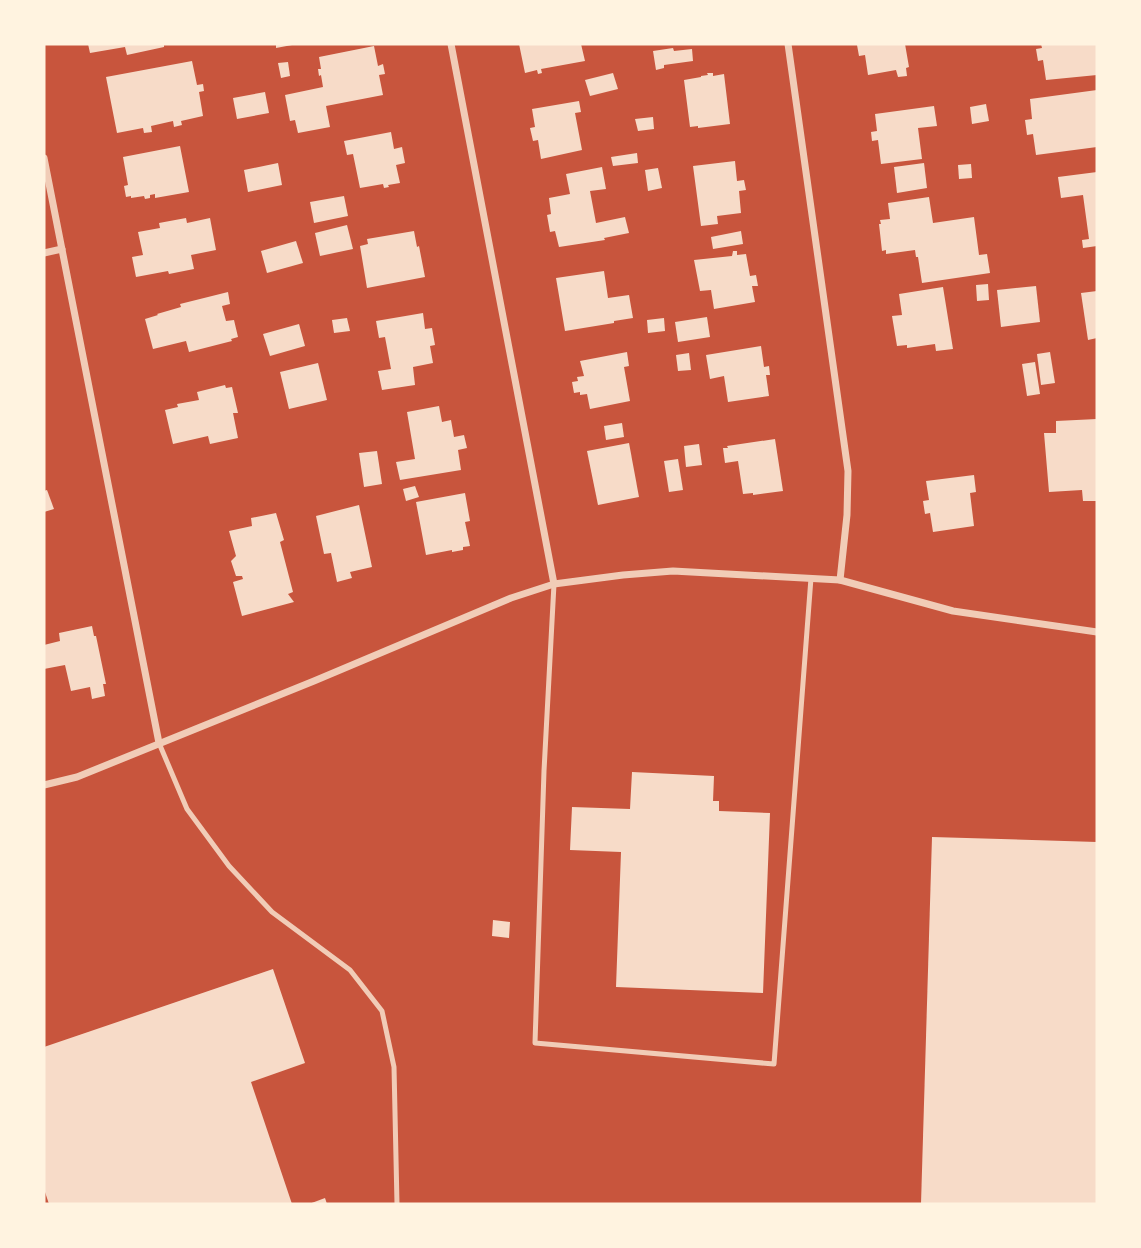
<svg xmlns="http://www.w3.org/2000/svg" width="1141" height="1248" font-family="'Titillium Web',sans-serif">
<rect width="100%" height="100%" fill="#c8553d"/>
<g fill="#f7dbc8">
<path d="M88,44H164V47L127,55L125,47L90,53Z"/>
<path d="M276,44H292V45L276,48Z"/>
<path d="M519,44H581L585,61L541,69L542,73L538,74L537,70L525,73Z"/>
<path d="M864,44H905L909,67L906,68L907,76L898,77L896,70L868,75L865,55L859,56L857,45Z"/>
<path d="M1041,44H1097V75L1046,80L1043,60L1038,61L1036,49L1042,48Z"/>
<path d="M374,46L378,66L383,64L385,74L379,75L383,95L326,106L330,127L298,133L295,120L290,121L285,95L323,87L321,75L319,76L318,69H321L319,57Z"/>
<path d="M673,48L674,51L692,49L693,61L664,65V68L656,70L653,51Z"/>
<path d="M192,61L197,85L203,84L204,91L199,92L203,116L181,121L182,125L174,127L173,121L151,126L152,132L144,133L143,128L117,133L106,77Z"/>
<path d="M288,62L290,76L281,78L278,63Z"/>
<path d="M613,73L618,89L590,96L585,80Z"/>
<path d="M707,73H713V76L724,74L730,124L698,128V126L690,127L684,80L701,77V76L708,75Z"/>
<path d="M1097,90V147L1036,155L1033,134L1027,135L1025,120L1032,119L1030,99Z"/>
<path d="M265,92L269,113L237,119L233,98Z"/>
<path d="M579,101L581,112L575,113L582,150L541,159L538,140L533,141L530,128L535,127L532,109Z"/>
<path d="M986,104L989,121L972,124L970,107Z"/>
<path d="M934,106L937,126L918,128L922,159L881,164L878,140L872,141L871,132L877,131L875,114Z"/>
<path d="M653,117L654,129L638,131L635,119Z"/>
<path d="M391,132L394,149L402,147L405,163L396,165L400,183L388,185L389,187L384,188L383,184L360,188L353,154L347,155L344,141Z"/>
<path d="M180,146L189,192L155,198V194L150,195V198L145,199L144,196L131,198V196L126,197L124,186L128,185L123,157Z"/>
<path d="M637,153L638,163L613,166L611,157Z"/>
<path d="M735,161L737,181L744,180L746,190L739,191L741,213L717,216L718,224L701,226L693,166Z"/>
<path d="M278,163L282,185L248,192L244,170Z"/>
<path d="M924,163L927,188L897,193L894,167Z"/>
<path d="M971,164L972,178L959,179L958,165Z"/>
<path d="M602,167L606,189L590,191L596,223L625,217L629,233L604,238L605,240L559,247L555,231L550,232L547,215L551,214L549,198L570,194L566,174Z"/>
<path d="M658,168L662,188L648,191L645,170Z"/>
<path d="M1097,172V246L1083,248L1082,240L1089,239L1083,195L1061,198L1058,177Z"/>
<path d="M344,196L348,216L314,223L310,202Z"/>
<path d="M929,197L933,223L974,217L979,255L987,254L990,273L922,283L918,257H916L915,250L886,254V250L882,251L879,224H881L880,220L890,219L888,203Z"/>
<path d="M186,218L187,223L210,218L216,250L191,255L194,269L169,274L168,271L136,277L132,257L143,255L138,232L160,228L159,223Z"/>
<path d="M347,225L353,249L320,256L315,233Z"/>
<path d="M414,231L417,247L419,246L425,277L367,288L360,246L368,244L367,239Z"/>
<path d="M741,231L743,244L713,249L711,237Z"/>
<path d="M296,241L303,263L267,273L261,251Z"/>
<path d="M733,251H737V255L746,254L750,276L756,275L758,286H752L755,302L714,309L711,290L700,291L694,260L732,256Z"/>
<path d="M604,271L608,298L629,295L633,318L614,321V323L565,331L556,278Z"/>
<path d="M988,284L989,300L977,301L976,285Z"/>
<path d="M1036,286L1040,322L1001,327L997,290Z"/>
<path d="M943,287L953,349L936,351L935,344L907,348V345L897,346L892,316L902,315L899,294Z"/>
<path d="M1097,291V338L1088,340L1081,293Z"/>
<path d="M228,292L230,304L222,306L226,321L234,320L238,337L231,339L232,341L189,352L186,341L153,349L145,319L158,315L157,314L181,307L180,304Z"/>
<path d="M423,313L425,329L432,328L435,345L430,346L433,363L413,367L415,385L382,390L378,371L391,369L385,337L379,338L376,321Z"/>
<path d="M707,317L710,337L678,342L675,322Z"/>
<path d="M347,318L350,331L334,333L332,320Z"/>
<path d="M664,318L665,331L648,333L647,320Z"/>
<path d="M299,324L305,346L270,356L263,334Z"/>
<path d="M761,346L764,367L769,366L770,375H766L769,396L728,402L724,376L710,379L706,355Z"/>
<path d="M627,352L629,366L624,367L630,401L590,409L587,394L580,395V392L574,393L572,382L578,381L577,377L584,376L580,361Z"/>
<path d="M1050,352L1055,383L1041,385L1037,354Z"/>
<path d="M689,353L691,370L678,371L676,355Z"/>
<path d="M1035,362L1040,394L1027,396L1022,364Z"/>
<path d="M318,363L327,400L289,409L280,372Z"/>
<path d="M225,385L226,388L232,387L238,413H233L238,438L210,444L208,436L173,444L165,410L178,407L177,404L199,400L197,392Z"/>
<path d="M439,406L442,422L451,420L454,437L464,435L467,448L458,450L461,470L400,480L396,462L415,459L407,412Z"/>
<path d="M1097,419V501H1083L1082,490L1049,492L1044,433H1056V421Z"/>
<path d="M622,423L624,437L606,440L604,426Z"/>
<path d="M775,439L783,491L753,495V493L743,494L738,461L725,463L723,448H728L727,446Z"/>
<path d="M629,443L639,497L598,505L587,451Z"/>
<path d="M699,444L702,465L686,467L684,446Z"/>
<path d="M377,451L382,484L364,487L359,453Z"/>
<path d="M678,459L683,490L669,492L664,461Z"/>
<path d="M974,475L976,492L970,493L974,526L933,532L930,513L925,514L923,501L929,500L926,481Z"/>
<path d="M415,486L419,497L406,501L403,489Z"/>
<path d="M47,490L54,509L44,512V491Z"/>
<path d="M465,493L470,521L465,522L470,546L463,547V550L452,552V550L426,555L416,502Z"/>
<path d="M359,505L372,567L350,572L352,578L337,582L331,553L324,554L316,516Z"/>
<path d="M276,513L284,540L280,542L293,592L288,594L294,602L242,616L233,582L243,579L242,576H236L231,561L236,556L229,531L252,526L251,518Z"/>
<path d="M92,626L94,636H96L106,684H103L105,696L92,699L90,687L71,691L65,665L44,669V645L60,641L59,633Z"/>
<path d="M632,772L714,776L713,801H719V811L770,813L763,993L616,987L621,852L570,850L572,807L630,809Z"/>
<path d="M932,837L1097,842V1204H921Z"/>
<path d="M493,920L510,922L509,938L492,936Z"/>
<path d="M273,969L305,1063L251,1082L292,1204H49L44,1189V1047Z"/>
<path d="M325,1198L327,1204H309Z"/>
</g>
<g fill="none" stroke-linecap="round" stroke-linejoin="round">
<g stroke="#f1ccb7" stroke-width="5">
<path d="M554,584L544,771L535,1043L774,1064L811,578"/>
<path d="M159,743L187,809L229,866L272,912L350,970L382,1011L394,1067L397,1204"/>
</g>
<g stroke="#f1ccb7" stroke-width="7">
<path d="M451,44L554,584"/>
<path d="M788,44L848,471L847,515L840,580"/>
<path d="M44,158L159,743"/>
<path d="M44,253L62,249"/>
<path d="M44,785L77,777L314,681L511,598L554,584L623,575L673,571L840,580L953,611L1097,632"/>
</g>
</g>
<rect width="1141" height="1248" fill="none" stroke="#fff3e0" stroke-width="91"/>
</svg>
